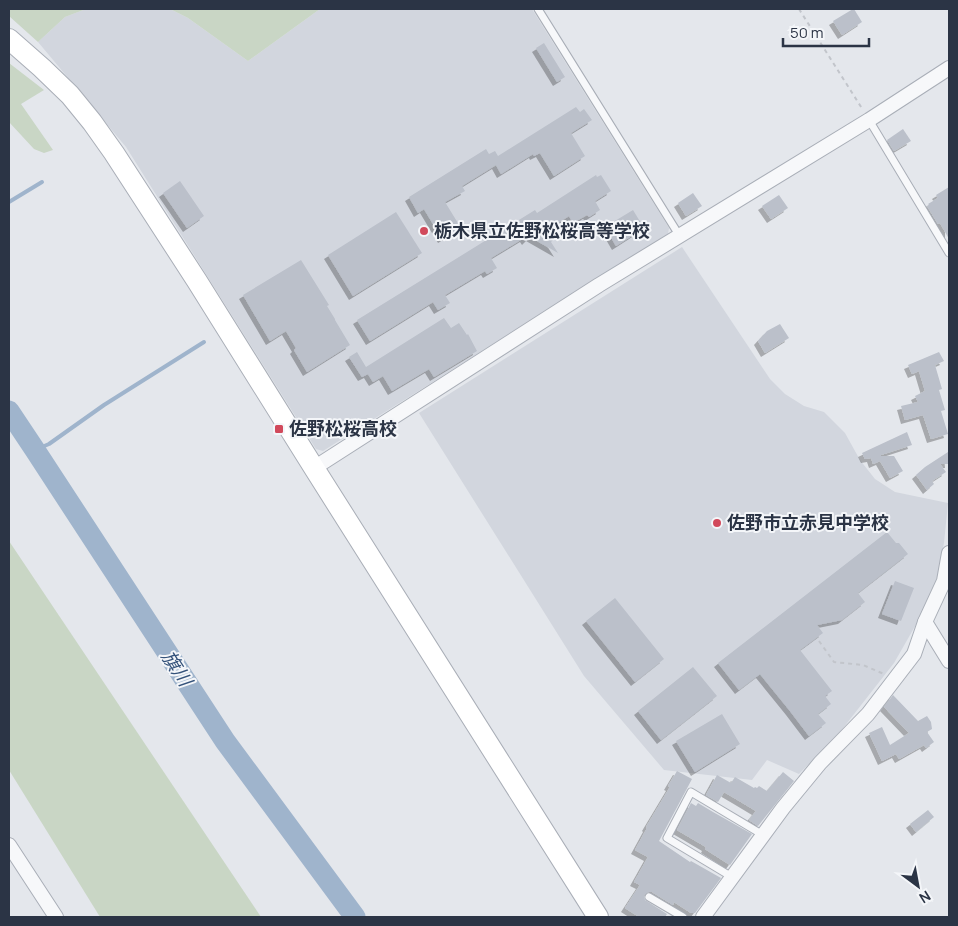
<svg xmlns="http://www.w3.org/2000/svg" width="958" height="926" font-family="Manrope,'Noto Sans JP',sans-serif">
<defs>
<filter id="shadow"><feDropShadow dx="-4" dy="4" stdDeviation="0" flood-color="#0004"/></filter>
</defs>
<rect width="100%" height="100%" fill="#e4e7ec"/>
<g fill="#d2d6de">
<path d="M86,9H170L188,18L248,61L320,9H532L669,228L668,234L323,451L316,449L126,147L38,42L65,17Z"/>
<path d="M682,247L770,379L785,394L804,406L824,412L845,433L860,460L875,479L895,492L948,503L944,543L935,587L918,621L894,663L840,732L799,774L767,760L752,780L664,770L584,676L419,413Z"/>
</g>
<g fill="#c9d6c5">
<path d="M9,9H86L65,17L38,42L9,16Z"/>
<path d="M170,9H320L248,61L188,18Z"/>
<path d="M9,63L44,90L21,104L53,150L44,153L34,149L9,122Z"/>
<path d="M9,541L261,917H100L9,770Z"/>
</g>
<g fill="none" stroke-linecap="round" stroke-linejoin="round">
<g stroke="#9fb4cc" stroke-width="4">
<path d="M9,202L42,182"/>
<path d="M35,450L49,444L104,405L204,342"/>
</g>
<path stroke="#9fb4cc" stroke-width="21" d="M9,411L35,450L225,741L355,917"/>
</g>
<g fill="#bbc0ca" filter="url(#shadow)">
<path d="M853,9H854L862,22L842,35L833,21Z"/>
<path d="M544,43L565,77L557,82L536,48Z"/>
<path d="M576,107L580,112L584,109L592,120L571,133L585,156L554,176L540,153L534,156L533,154L501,174L496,165L462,186L465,191L445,202L461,228L442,239L424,209L418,213L409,197L486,149L489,154L495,151L498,156Z"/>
<path d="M903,129L911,141L894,151L887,140Z"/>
<path d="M596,175L597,177L601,175L611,191L595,201L600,210L589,217L587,215L573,223L569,216L547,230L553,240L551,242L558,253L530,237L526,241L524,238L491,258L497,268L487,274L485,271L445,295L450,303L438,310L433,302L370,341L357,320L535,210L537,213Z"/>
<path d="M180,181L204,216L187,228L163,193Z"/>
<path d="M949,187V239L940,223L938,224L927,206L929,205L928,204L938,198L936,195Z"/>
<path d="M693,193L702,206L686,216L678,203Z"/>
<path d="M779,195L788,208L771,219L762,206Z"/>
<path d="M633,210L644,228L616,246L605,227Z"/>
<path d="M396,212L422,253L353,296L328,255Z"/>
<path d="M301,260L329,305L327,306L335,319V320L350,345L307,372L294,350L296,348L286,331L270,341L243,295Z"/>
<path d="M444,318L451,328L459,323L467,335L468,334L477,351L434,377L429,369L392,391L383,376L373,382L368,374L362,377L349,357L357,352L366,367Z"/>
<path d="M780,324L789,338L765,353L758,341L767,331Z"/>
<path d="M939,352L944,361L935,365L942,389L939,390L945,410L941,411L948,434L931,439L923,415L905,420L901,406L918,402L915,396L925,391L919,371L912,374L908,365Z"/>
<path d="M907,432L912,445L881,455V456H894L903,471L890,478L880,461L873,464L871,458L865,459L862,453Z"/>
<path d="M948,452L949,464H940L946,472L932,481L934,484L927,490L916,475L925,467Z"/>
<path d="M887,532L896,543H899L908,554L858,593L865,602L842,620L817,625L823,633L800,650L832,691L825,696L831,704L818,714L826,723L809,736L790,711L760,674L739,690L718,663Z"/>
<path d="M895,581L914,588L901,621L882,614Z"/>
<path d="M615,598L664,659L635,682L586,621Z"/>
<path d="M693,667L717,696L661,740L638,711Z"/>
<path d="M893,695L918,721L927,716L931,722L932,729L927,732L934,742L926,748L924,745L899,759L896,754L882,761L869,733L882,727L890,745L909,733L884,707Z"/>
<path d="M722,714L740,744L695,772L676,741Z"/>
<path d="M677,771L692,779L659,841L690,862L691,861L721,878L695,913H691L674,902L673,905L652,892H649L644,895L645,900L667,914L665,917H639L625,908L640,885L634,882L648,857L635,850L647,828L646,827L670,787L668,786Z"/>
<path d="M783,772L794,781L758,826L749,820L756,811L736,799L724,792L718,802L706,795L717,775L731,783L735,777L754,788L755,787L757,788L759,786L767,791Z"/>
<path d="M691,803L696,806L698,803L713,812L752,834L730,865L705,849L706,847L677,830Z"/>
<path d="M928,810L934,817L916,832L910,824Z"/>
</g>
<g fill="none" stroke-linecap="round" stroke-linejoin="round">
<g stroke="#a9aeb7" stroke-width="9">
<g id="lane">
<path d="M538,9L679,235"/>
<path d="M869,120L949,253"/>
<path d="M732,877L667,838L691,792L763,835"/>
<path d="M649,897L683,917"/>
</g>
</g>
<g stroke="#a9aeb7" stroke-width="16">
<g id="street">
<path d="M314,468L599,285L869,120L949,68"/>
<path d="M925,622L949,661"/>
<path d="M9,845L56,917"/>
<path d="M703,917L783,808L820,763L868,714L914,654L925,622L944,581L949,553"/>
</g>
</g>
<g stroke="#a9aeb7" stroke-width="22">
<path id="secondary" d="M9,39L42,68L70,95L92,122L114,153L197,281L314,468L598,917"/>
</g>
<g stroke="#c2c5cb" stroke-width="2" stroke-dasharray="4 4" stroke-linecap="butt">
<path d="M799,9L863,110"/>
<path d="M819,641L834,662L863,665L884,674"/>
</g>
<use href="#lane" stroke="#f7f8fa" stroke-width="7"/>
<use href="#street" stroke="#f7f8fa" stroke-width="14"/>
<use href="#secondary" stroke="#fff" stroke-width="20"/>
</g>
<g fill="#d1495b" stroke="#f4f6f9" stroke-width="2">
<circle cx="424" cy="231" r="5"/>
<rect x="274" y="424" width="10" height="10" rx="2.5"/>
<circle cx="717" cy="523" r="5"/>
</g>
<g text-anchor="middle" stroke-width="4" stroke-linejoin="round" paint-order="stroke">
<g font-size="18" font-weight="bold" fill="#2b3445" stroke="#f4f6f9" text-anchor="start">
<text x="434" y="237">栃木県立佐野松桜高等学校</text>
<text x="289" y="435">佐野松桜高校</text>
<text x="727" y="529">佐野市立赤見中学校</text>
</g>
<g font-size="19" font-style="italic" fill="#34527a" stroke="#f4f6f9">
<text transform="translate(177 668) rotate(57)" y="7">旗川</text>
</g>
</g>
<rect width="958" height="926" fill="none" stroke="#2b3445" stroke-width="20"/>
<g transform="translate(918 886) rotate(148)" stroke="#f4f6f9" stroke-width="4" paint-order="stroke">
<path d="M0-4L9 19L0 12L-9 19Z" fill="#2b3445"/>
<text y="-8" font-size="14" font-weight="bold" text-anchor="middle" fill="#2b3445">N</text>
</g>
<path d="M783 38v8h86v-8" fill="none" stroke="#2b3445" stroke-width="2.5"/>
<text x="790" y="38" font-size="15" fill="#2b3445" stroke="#f4f6f9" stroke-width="4" paint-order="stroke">50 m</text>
</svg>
